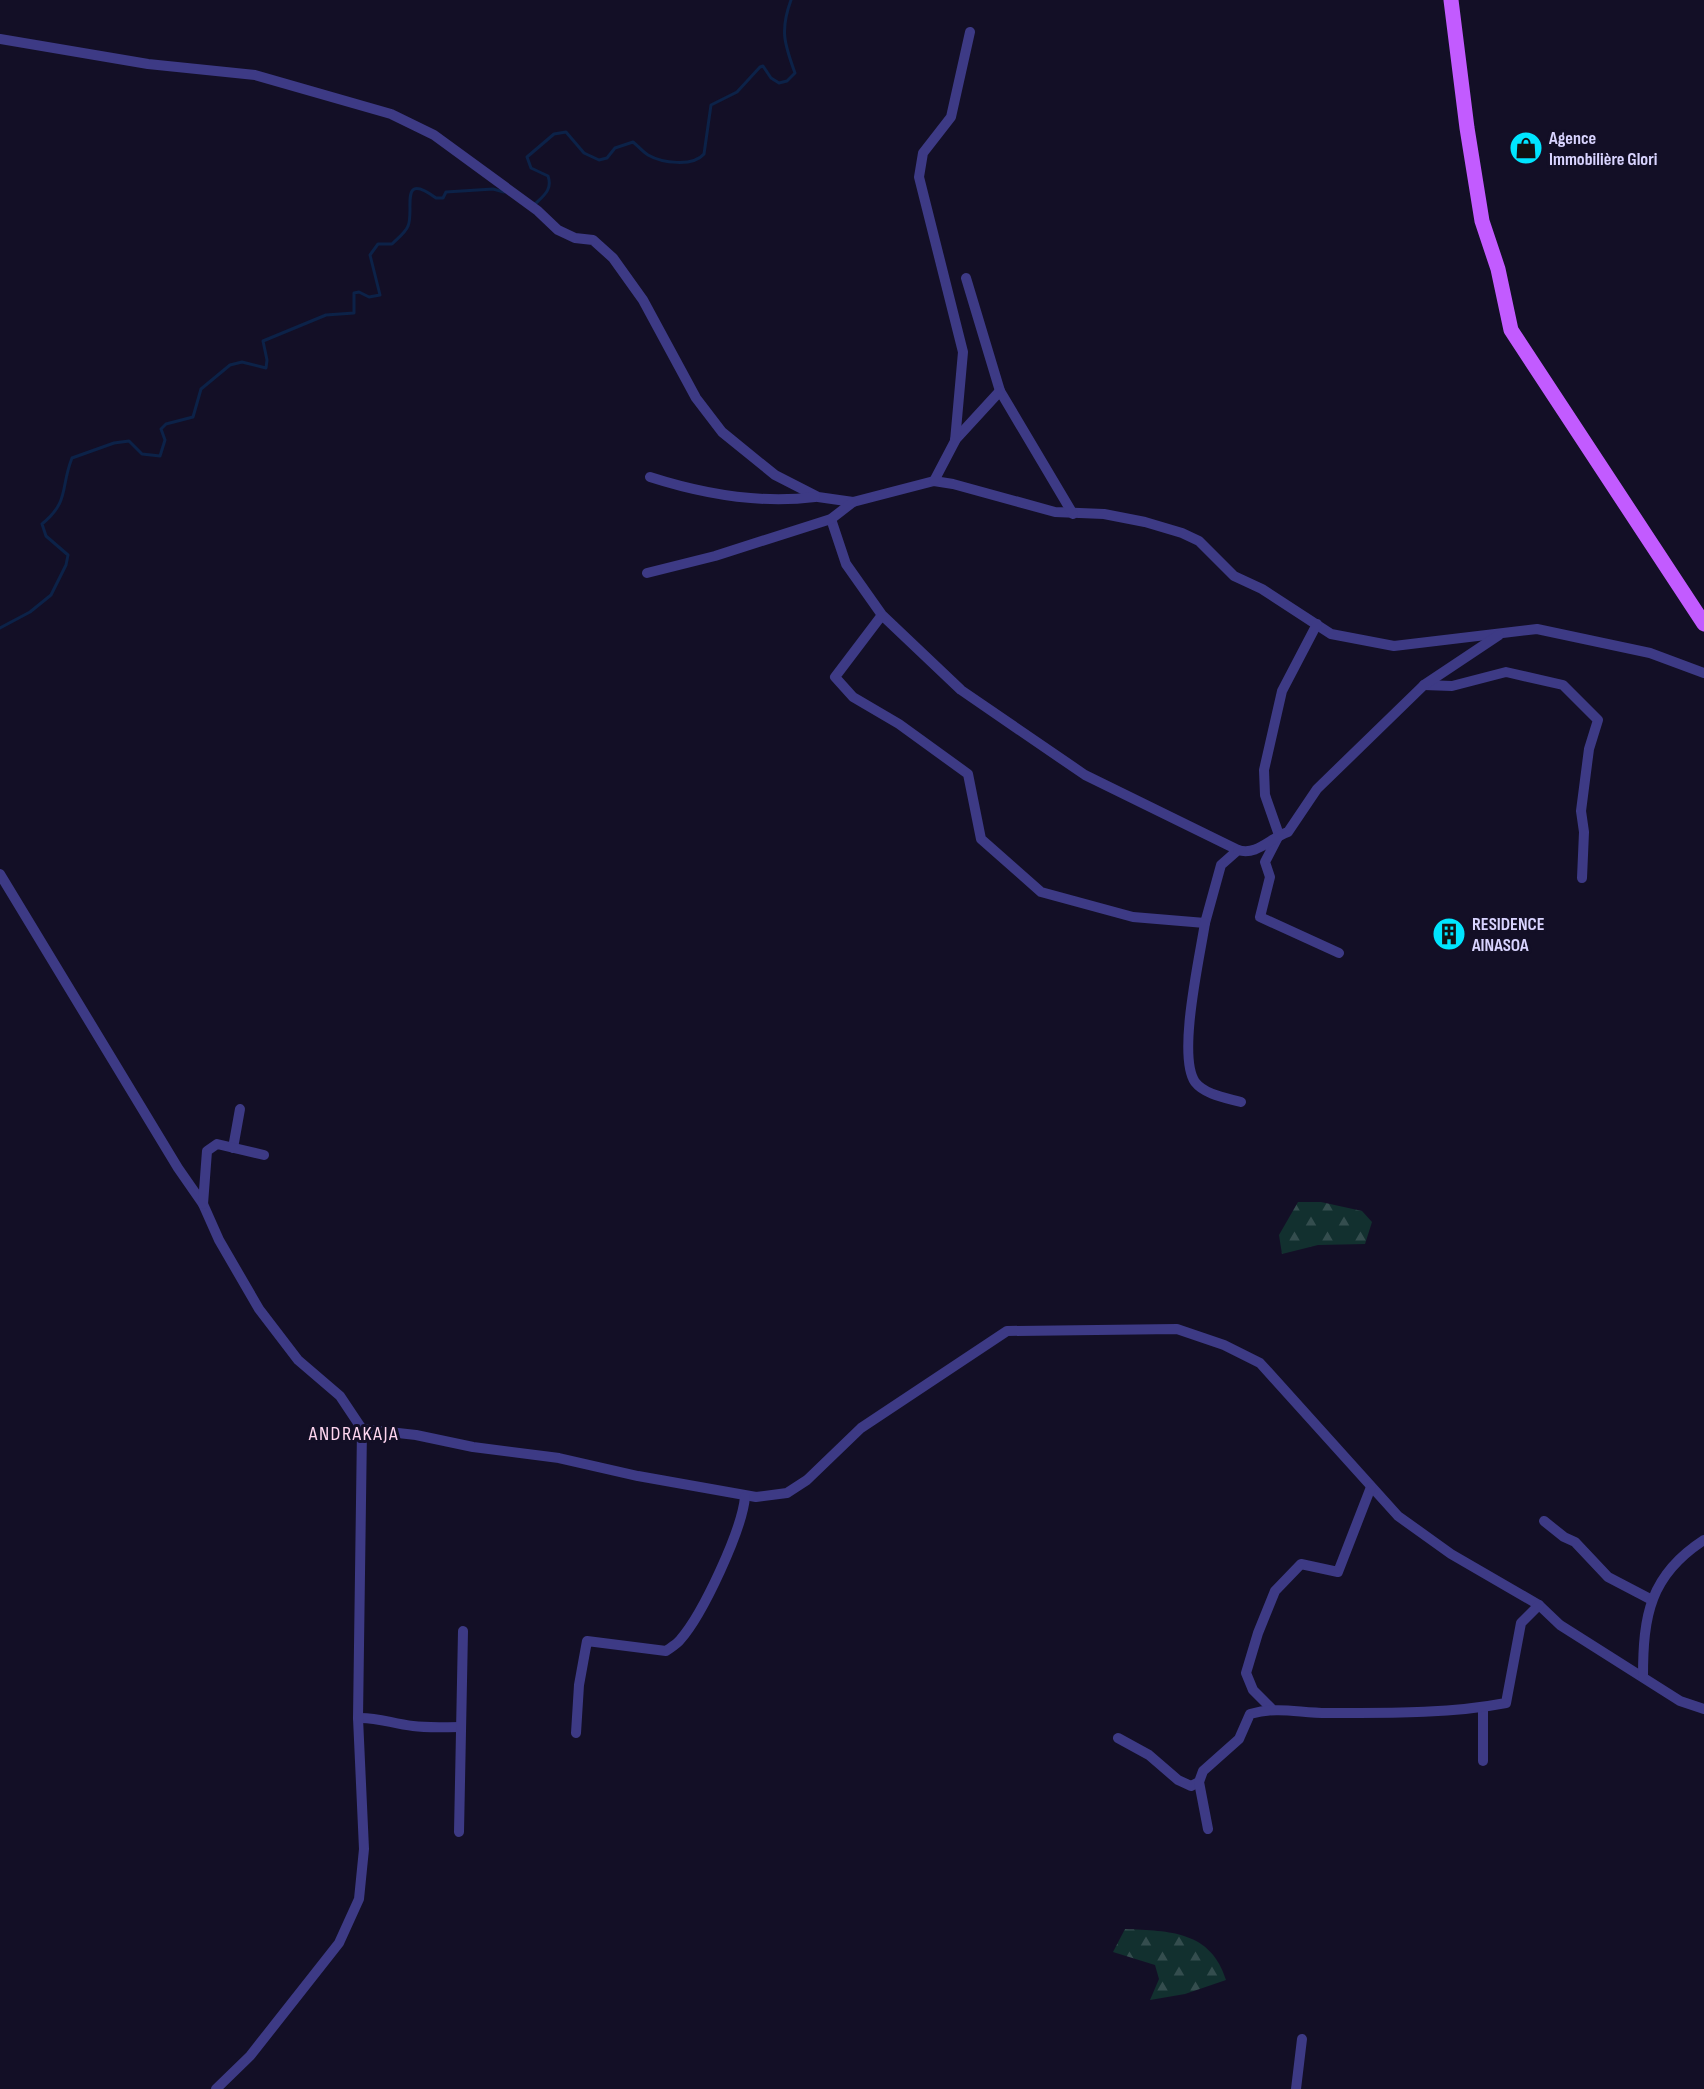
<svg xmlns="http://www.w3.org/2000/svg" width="1704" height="2089" font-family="'Sofia Sans Condensed',sans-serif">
<defs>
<pattern id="forest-firs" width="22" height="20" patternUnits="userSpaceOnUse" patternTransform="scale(1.5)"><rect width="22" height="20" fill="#12302f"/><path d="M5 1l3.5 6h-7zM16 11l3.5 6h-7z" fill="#344d4e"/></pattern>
</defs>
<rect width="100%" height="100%" fill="#130f26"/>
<g fill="url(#forest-firs)">
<path d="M1298,1202H1321L1362,1211L1372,1222L1365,1244L1318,1245L1282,1254L1279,1235Z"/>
<path d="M1125,1929C1170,1931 1211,1931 1226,1980L1185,1994L1150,2000L1159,1979L1155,1965L1113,1952Z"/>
</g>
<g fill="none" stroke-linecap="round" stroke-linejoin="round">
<g stroke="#0c2248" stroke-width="3">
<path d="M534,205C543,196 553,190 548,176L531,168L527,157L554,134L566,132L584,153L599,160L607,158L615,148L633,142C638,146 643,152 648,155C662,163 693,167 704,154L711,105L737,92L760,67L763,66L771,78L779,83L787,81L795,73C784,43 780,30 791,0"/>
<path d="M0,628L30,612L51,595L66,565L68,555L46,536L42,524C70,501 60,488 72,458L114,443L129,441L142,454L160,456L165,440L161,429L166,424L193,417L201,389L230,365L242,362L266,368L267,360L263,341L326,315L354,313V293L359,292L369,297L380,295L370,255L378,244H392C397,239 406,232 408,226C415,211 398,170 436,198H443L446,192L493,189L504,192"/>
</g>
<g stroke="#3d3a85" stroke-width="10">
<path d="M0,39L148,64L255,75L391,114L434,135L538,211L558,230L575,238L593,240L613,258L643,300L696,398L722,432L775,475L818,497L853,502L934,481L953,484L1055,512L1104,514L1145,522L1182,533L1199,541L1234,576L1262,589L1331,634L1394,646L1537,629L1650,653L1704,673"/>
<path d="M966,278L1000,391L1073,514"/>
<path d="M955,440L1000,391"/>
<path d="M650,477C703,494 760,504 815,497"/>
<path d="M934,481L955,441L963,352L919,177L923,153L951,117L970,32"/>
<path d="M831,519L846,564L882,615L961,690L1085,775L1238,850L1221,865L1205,923L1133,917L1041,892L981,839L968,774L899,724L853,697L835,677L882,615"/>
<path d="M647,573L715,556L831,519L853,502"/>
<path d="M1317,624L1282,691L1264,770L1265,795L1279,835L1265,862L1270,877L1260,917L1339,953"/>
<path d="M1424,685L1452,686L1506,672L1563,685L1598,720L1589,749L1581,811L1584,832L1582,878"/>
<path d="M1238,850C1257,856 1270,838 1288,832L1317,789L1424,685L1499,635"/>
<path d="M0,874L178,1168L203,1204L219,1240L259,1309L298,1360L340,1396L362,1429L416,1435L473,1447L559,1458L638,1476L756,1497L787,1493L807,1480L861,1428L1007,1331L1177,1329L1224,1345L1260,1363L1398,1516L1451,1554L1539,1605L1560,1625L1680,1701L1704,1709"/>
<path d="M1205,923C1200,956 1177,1056 1195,1082C1205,1095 1227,1098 1241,1102"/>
<path d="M233,1148L240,1109"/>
<path d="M203,1204L207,1151L217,1144L264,1155"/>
<path d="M1544,1521L1564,1537L1575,1542L1608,1577L1652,1600"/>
<path d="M1643,1677C1643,1615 1650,1575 1704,1540"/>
<path d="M1483,1707V1761"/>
<path d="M1271,1708L1253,1690L1246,1673L1258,1633L1275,1591L1301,1564L1338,1572L1371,1487"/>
<path d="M358,1718C377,1717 393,1724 413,1726C428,1728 444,1727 460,1727"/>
<path d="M576,1733L579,1685L587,1641L666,1651C670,1648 677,1644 680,1640C703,1614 742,1530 745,1497"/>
<path d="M1118,1738L1149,1755L1178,1780L1191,1786L1199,1782"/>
<path d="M1208,1829L1199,1782L1203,1771L1239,1739L1250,1714C1279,1706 1298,1713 1327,1713C1386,1713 1449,1714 1506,1703L1521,1623L1539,1605"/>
<path d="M459,1832L463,1631"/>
<path d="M216,2089L250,2056L339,1943L359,1899L364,1849L358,1718L362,1429"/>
<path d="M1296,2089L1302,2039"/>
</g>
<path stroke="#c25bff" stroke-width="15" d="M1451,0L1467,128L1482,221L1498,269L1511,330L1704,624"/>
</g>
<defs>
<g id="shop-disc" transform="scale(1.725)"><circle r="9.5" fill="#00e5ff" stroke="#130f26"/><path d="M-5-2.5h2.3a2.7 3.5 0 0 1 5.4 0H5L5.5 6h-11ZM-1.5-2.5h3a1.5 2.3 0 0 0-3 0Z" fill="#111"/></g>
<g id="building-disc" transform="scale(1.725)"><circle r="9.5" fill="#00e5ff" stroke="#130f26"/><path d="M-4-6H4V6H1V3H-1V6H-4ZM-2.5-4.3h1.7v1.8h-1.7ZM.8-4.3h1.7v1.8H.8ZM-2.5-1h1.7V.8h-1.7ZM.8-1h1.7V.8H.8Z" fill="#111"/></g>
</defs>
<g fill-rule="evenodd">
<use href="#shop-disc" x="1526" y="148"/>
<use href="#building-disc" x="1449" y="934"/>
</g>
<g text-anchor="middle" stroke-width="6" stroke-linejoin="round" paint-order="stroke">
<g font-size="18" font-weight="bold" fill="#d9d4ff" stroke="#130f26" text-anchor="start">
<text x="1549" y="144">Agence<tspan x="1549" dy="21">Immobilière Glori</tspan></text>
<text x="1472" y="930">RESIDENCE<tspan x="1472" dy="21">AINASOA</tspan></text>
</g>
<g font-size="20" letter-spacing="1.5" fill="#ffd6f0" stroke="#130f26">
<text x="354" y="1440">ANDRAKAJA</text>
</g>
</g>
</svg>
